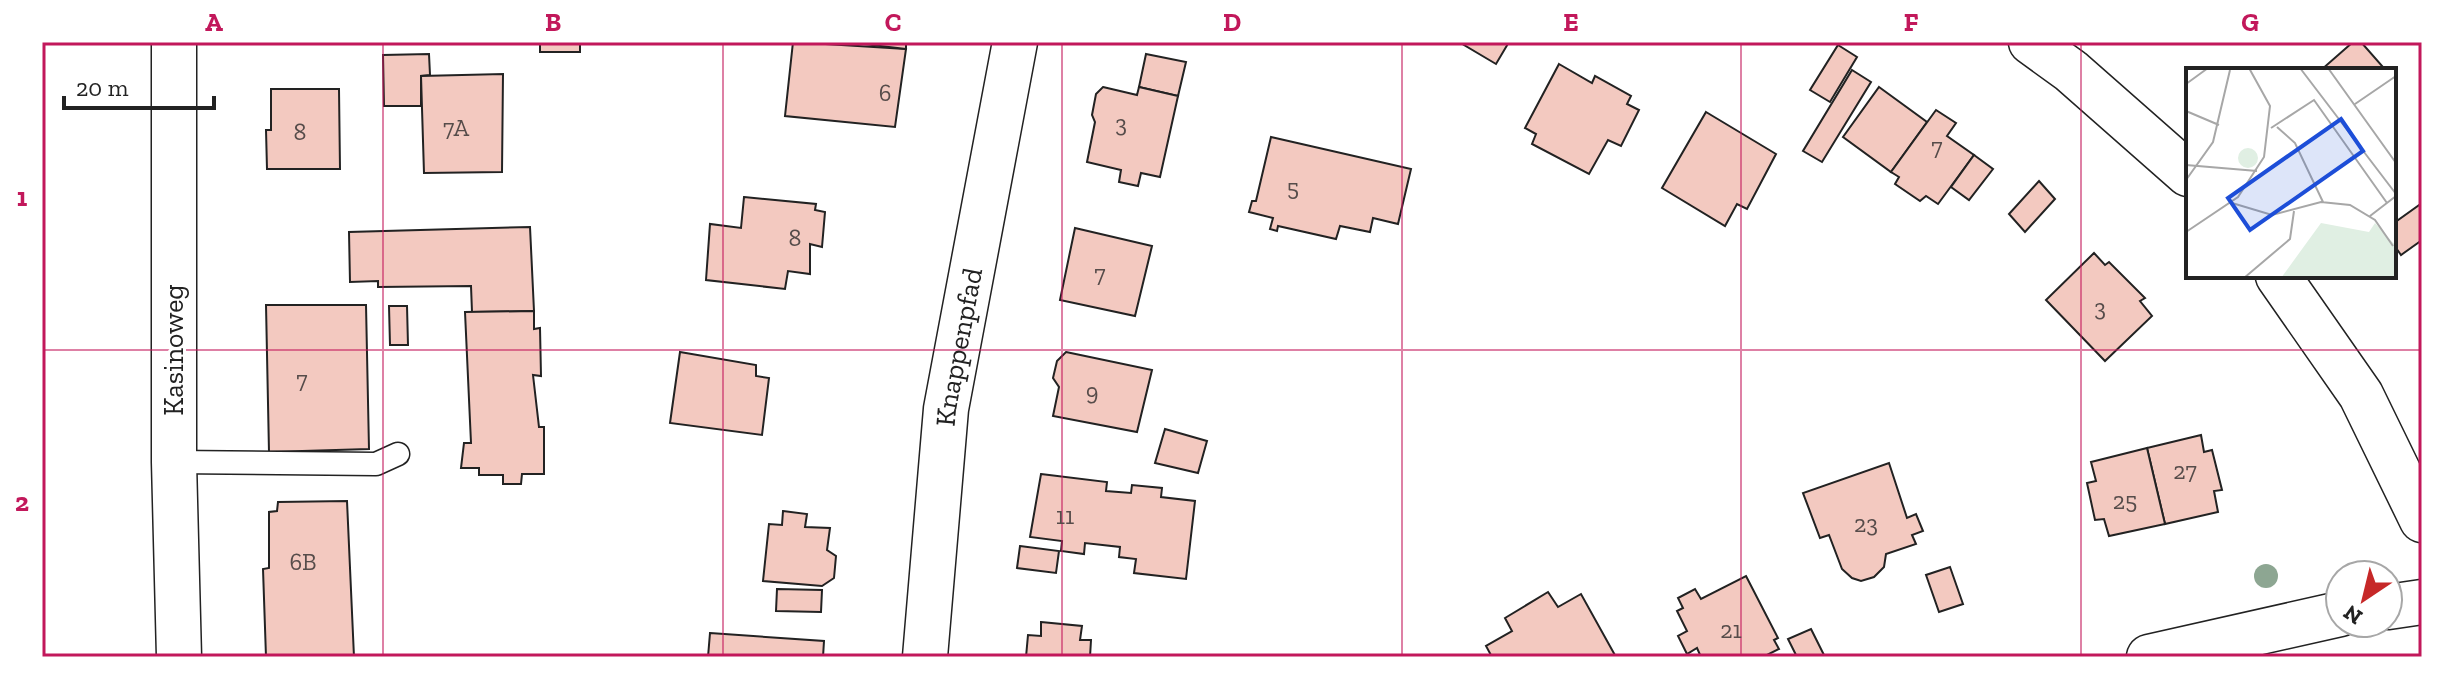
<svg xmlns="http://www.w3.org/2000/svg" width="2464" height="699" font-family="'Zilla Slab',serif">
<rect width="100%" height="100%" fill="#fff"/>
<g fill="#f3c9c0" stroke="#222" stroke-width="2">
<rect x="540" y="42" width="40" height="10"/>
<path d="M793,42L906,49L895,127L785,116Z"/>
<path d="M846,42H906V49Z"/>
<path d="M1459,42H1509L1496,64Z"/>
<path d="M2353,42H2361L2383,67L2321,70Z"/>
<path d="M1838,45L1857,57L1830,102L1810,90Z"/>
<path d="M429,54L430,75L421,76V106H384L383,55Z"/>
<path d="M1146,54L1186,62L1178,96L1139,87Z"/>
<path d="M1559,64L1592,83L1595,76L1631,96L1627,104L1639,110L1621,146L1608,140L1589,174L1532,144L1536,134L1525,128Z"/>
<path d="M1852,70L1871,82L1822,162L1803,151Z"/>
<path d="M503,74L502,172L424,173L421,76Z"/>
<path d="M1103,87L1137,95L1139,87L1178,96L1160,177L1141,173L1138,186L1119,182L1121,170L1087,162L1095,122L1092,115L1096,94Z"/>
<path d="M1879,87L1927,122L1891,172L1843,137Z"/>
<path d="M271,89H339L340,169H267L266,130H271Z"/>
<path d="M1936,110L1956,123L1947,136L1974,155L1938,204L1926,196L1920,201L1895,184L1899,177L1891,172Z"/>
<path d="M1706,112L1776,154L1747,209L1737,204L1725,226L1662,188Z"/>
<path d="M1271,137L1411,169L1398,224L1373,218L1370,232L1340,226L1336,239L1278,226L1277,231L1270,229L1273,218L1249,212L1252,201H1256Z"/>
<path d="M1974,155L1993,169L1969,200L1951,187Z"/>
<path d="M2039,181L2055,199L2025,232L2009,214Z"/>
<path d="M744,197L816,204L815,210L825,212L822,247L810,244V274L788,271L785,289L706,280L710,224L741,228Z"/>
<path d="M2422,203V240L2401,255L2394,245V223Z"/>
<path d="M530,227L534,311L472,312L471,286L378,287V281L350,282L349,232Z"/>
<path d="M1075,228L1152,246L1135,316L1060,300Z"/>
<path d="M2094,253L2105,265L2109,262L2145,298L2140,301L2152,316L2105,361L2046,300Z"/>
<path d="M266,305H366L369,449L269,452Z"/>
<path d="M389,306H407L408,345H390Z"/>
<path d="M534,311V329L540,328L541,376L533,375L539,427H544V474H522L521,484H503V475H479V468H461L464,443H471L465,312Z"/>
<path d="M680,352L756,365V376L769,378L762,435L670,423Z"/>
<path d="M1066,352L1152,370L1137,432L1053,416L1059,387L1053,378L1057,361Z"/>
<path d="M1165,429L1207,441L1198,473L1155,463Z"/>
<path d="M2201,435L2204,452L2212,450L2222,490L2214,491L2218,512L2165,524L2147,448Z"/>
<path d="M2147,448L2165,524L2109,536L2104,519L2095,520L2087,483L2096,481L2091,462Z"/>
<path d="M1889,463L1907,518L1916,514L1923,531L1912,535L1916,544L1886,554L1884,567L1874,577L1861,581L1852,578L1842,569L1829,535L1820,538L1803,493Z"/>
<path d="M1041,474L1107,482L1106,491L1131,493L1132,485L1162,488L1161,497L1195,501L1186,579L1134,573L1136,559L1119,557L1120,547L1085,543L1084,554L1061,551L1062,541L1030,537Z"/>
<path d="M347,501L354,657H266L263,569L269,568V512L277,511L278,502Z"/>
<path d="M783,511L807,514L805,527L830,528L827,550L836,556L834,578L822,586L763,581L769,524L782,525Z"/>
<path d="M1020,546L1059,551L1056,573L1017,568Z"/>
<path d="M1950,567L1963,604L1939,612L1926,575Z"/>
<path d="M1746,576L1778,638L1774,640L1779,649L1763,657H1701L1697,648L1687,654L1678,636L1687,631L1677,611L1683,608L1678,598L1695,589L1701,599Z"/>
<path d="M777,589L822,590L821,612L776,611Z"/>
<path d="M1548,592L1558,607L1581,594L1616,657H1492L1486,646L1512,631L1505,618Z"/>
<path d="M1041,622L1082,626L1080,640H1091L1090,657H1026L1028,635L1041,636Z"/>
<path d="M1811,629L1825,657H1797L1788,639Z"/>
<path d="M710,633L824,641L823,657H708Z"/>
</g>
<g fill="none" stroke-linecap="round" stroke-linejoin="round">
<g stroke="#222" stroke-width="25">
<path id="service" d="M174,462L376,464L398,454"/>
</g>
<g stroke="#222" stroke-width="47">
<g id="minor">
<path d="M174,42V462L179,657"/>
<path d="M2031,42L2071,71L2188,174"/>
<path d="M2278,276L2361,395L2422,520"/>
<path d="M2388,607L2422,602"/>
<path id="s1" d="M925,657L946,409L1015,42"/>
<path d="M2149,657L2340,614"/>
</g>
</g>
<use href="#service" stroke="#fff" stroke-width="22"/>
<use href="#minor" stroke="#fff" stroke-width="44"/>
</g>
<circle fill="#8da692" cx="2266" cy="576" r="12"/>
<path fill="none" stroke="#c2185b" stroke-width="2" stroke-opacity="0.55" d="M383,42V657M723,42V657M1062,42V657M1402,42V657M1741,42V657M2081,42V657M42,350H2422"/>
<g text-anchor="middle" stroke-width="6" stroke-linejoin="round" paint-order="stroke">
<g font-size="24" fill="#564c4a">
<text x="885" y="101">6</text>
<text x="1121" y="132">3</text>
<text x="456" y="136">7A</text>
<text x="300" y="140">8</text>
<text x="1937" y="155">7</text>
<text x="1293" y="196">5</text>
<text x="795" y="246">8</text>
<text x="1100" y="282">7</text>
<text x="2100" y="316">3</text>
<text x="302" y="388">7</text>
<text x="1092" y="400">9</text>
<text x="2185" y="479">27</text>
<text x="2125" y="509">25</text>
<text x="1065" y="524">11</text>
<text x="1866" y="532">23</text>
<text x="303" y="570">6B</text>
<text x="1731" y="638">21</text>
</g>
<g font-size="28" fill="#222" stroke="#fff">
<text dy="10" stroke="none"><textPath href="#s1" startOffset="312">Knappenpfad</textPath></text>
<text transform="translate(173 350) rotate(-90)" y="10">Kasinoweg</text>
</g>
</g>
<g transform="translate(2186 68)">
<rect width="210" height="210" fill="#fff"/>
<path d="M52 90a10 10 0 1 1 20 0a10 10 0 1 1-20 0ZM135,155L183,164L189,155L210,178V210H95Z" fill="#e0efe3"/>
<path fill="none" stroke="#a7a7a7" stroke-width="2" d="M114,0L210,126M142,0L210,95M0,16L22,0M169,36L210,8M0,43L33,57M91,59L109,75L137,134M85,60L128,32L201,135M0,97L71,103M0,112L27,74L44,2M46,135L86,147L135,134L164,137L189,152L207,178M184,148L210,128M0,164L52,129L78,89L84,38L63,0M58,210L104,171L108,143"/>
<path fill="#1d4ed8" fill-opacity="0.15" stroke="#1d4ed8" stroke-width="4" d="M155,51L177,83L64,162L42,130Z"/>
<rect width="210" height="210" fill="none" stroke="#222" stroke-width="4"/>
</g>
<rect width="2464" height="699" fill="none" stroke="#ffffff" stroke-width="88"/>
<g transform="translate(2364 599) rotate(215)"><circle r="38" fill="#ffffff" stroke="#a7a7a7" stroke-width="2"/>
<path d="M0-6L14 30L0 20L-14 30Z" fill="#c62828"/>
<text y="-12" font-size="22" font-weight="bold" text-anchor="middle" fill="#222222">N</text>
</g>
<path d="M64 96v12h150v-12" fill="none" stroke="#222222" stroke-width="4"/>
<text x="76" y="96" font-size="24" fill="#222222" stroke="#ffffff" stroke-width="6" paint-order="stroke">20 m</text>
<rect x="44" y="44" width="2376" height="611" fill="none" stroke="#c2185b" stroke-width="3"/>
<g font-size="26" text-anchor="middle" font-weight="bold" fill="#c2185b">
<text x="214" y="31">A</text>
<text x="553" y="31">B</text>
<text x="893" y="31">C</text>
<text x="1232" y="31">D</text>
<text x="1571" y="31">E</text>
<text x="1911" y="31">F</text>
<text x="2250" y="31">G</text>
<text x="22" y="206">1</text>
<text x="22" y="511">2</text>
</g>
</svg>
